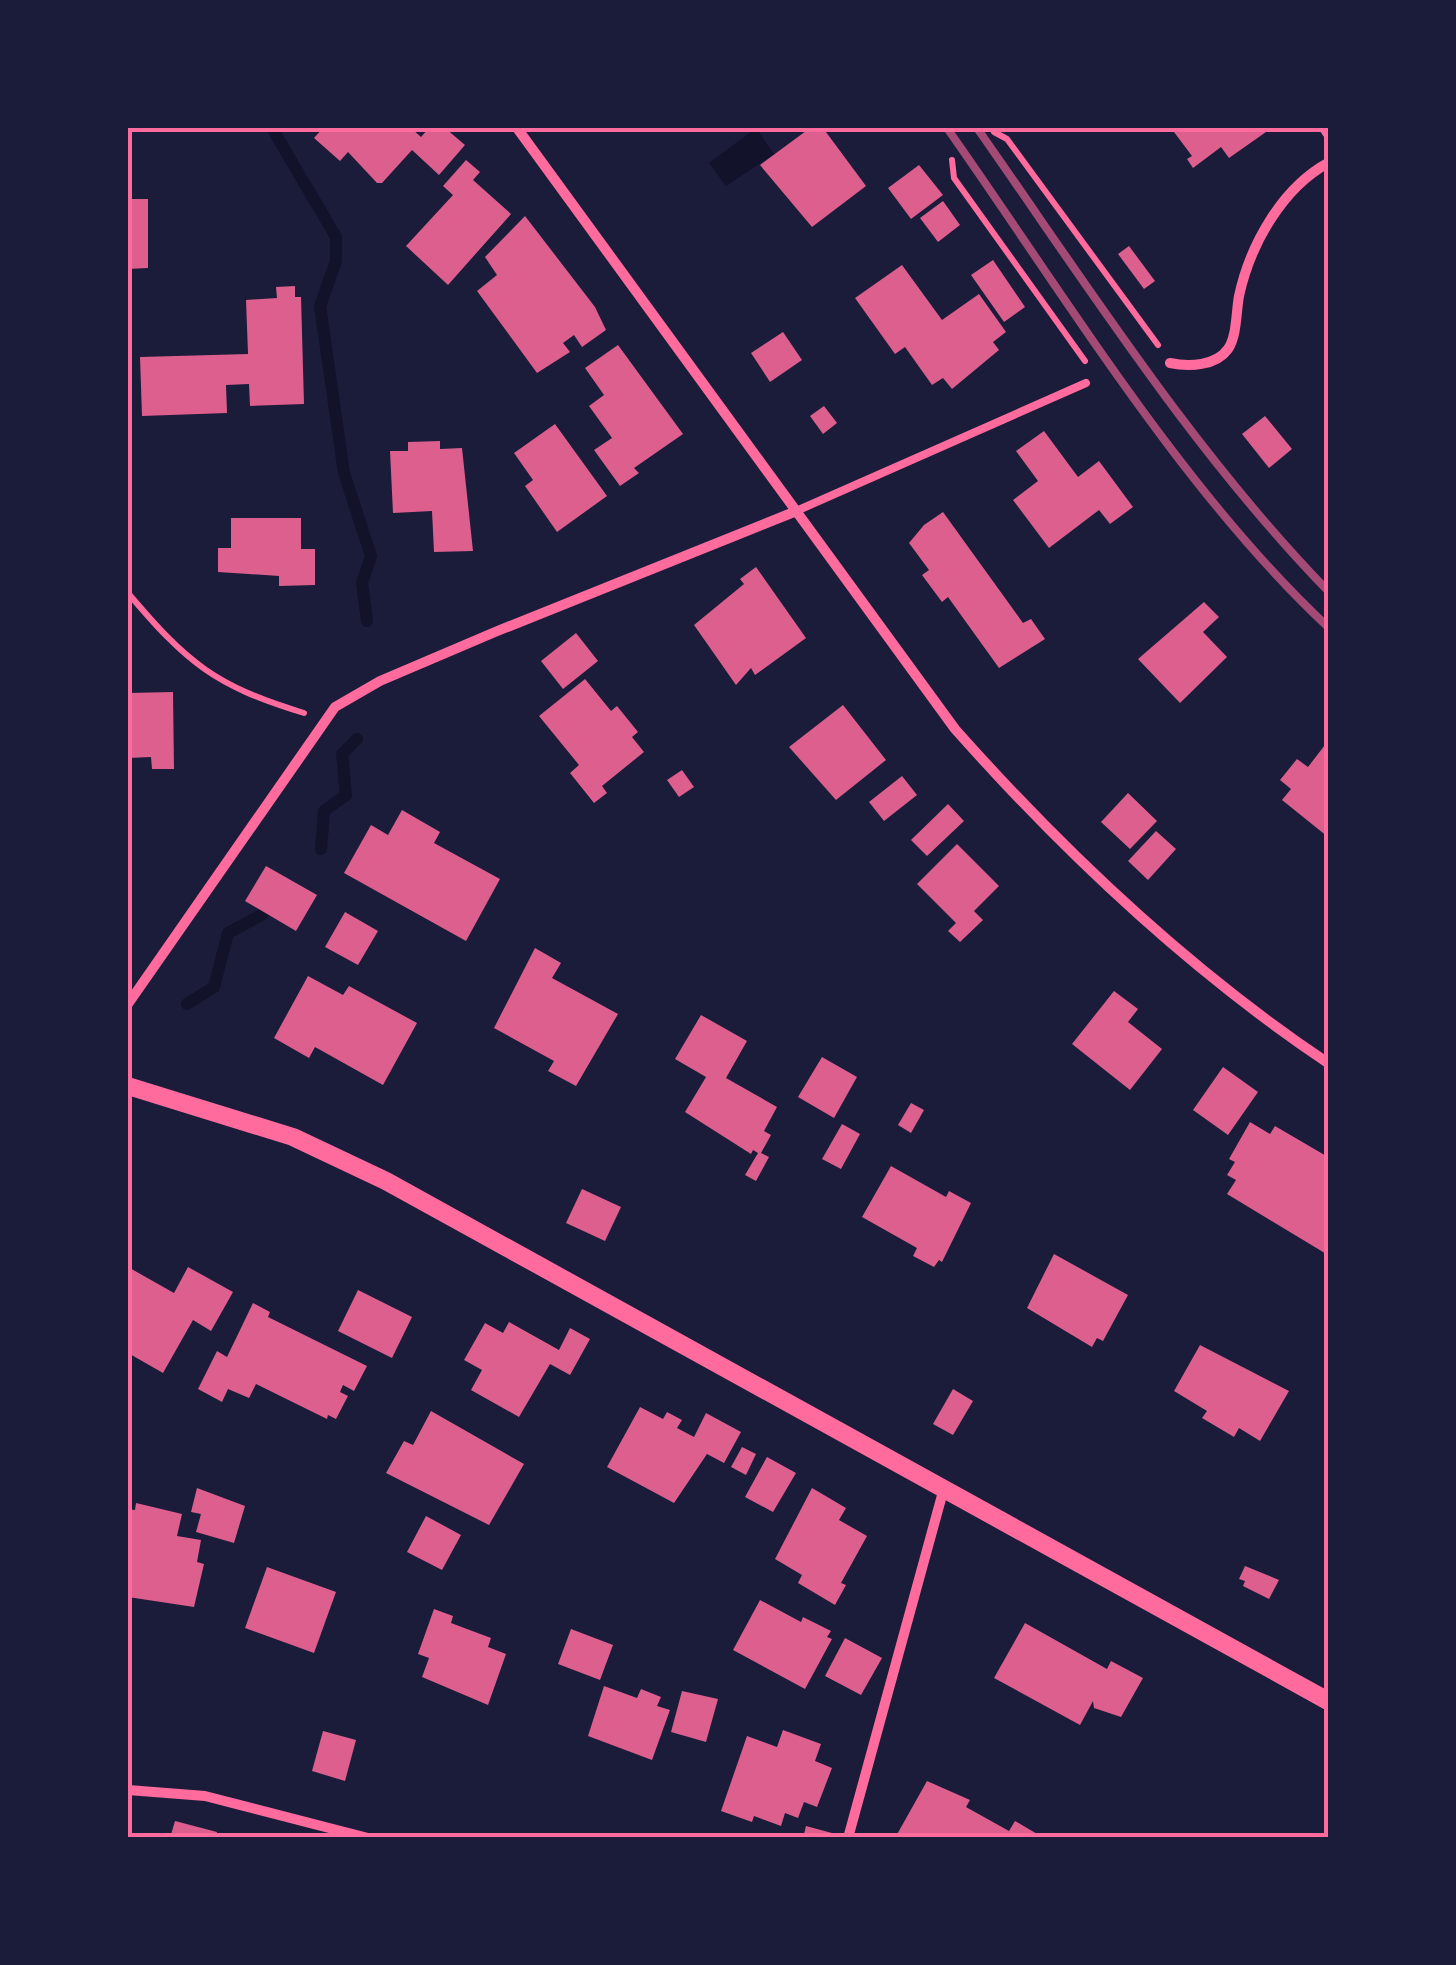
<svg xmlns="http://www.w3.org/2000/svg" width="1456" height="1965" font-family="Helvetica,sans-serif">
<rect width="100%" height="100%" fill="#1b1b3a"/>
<path fill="#12122b" d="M756,128L774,154L726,186L709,163Z"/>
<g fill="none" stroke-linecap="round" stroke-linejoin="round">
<g stroke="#12122b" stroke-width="12">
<path d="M272,128L336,237V261L320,306L344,473L371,556L362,583L367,621"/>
<path d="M321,849L324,811L346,795L342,754L357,739"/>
<path d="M187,1004L214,987L228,933L263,914"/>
</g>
</g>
<g fill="#dd5f8e">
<path d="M323,128H411L421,137L429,128H445L465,145L439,175L412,150L382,183H377L348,152L340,161L314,138Z"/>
<path d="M810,128H823L866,186L812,227L760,165Z"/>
<path d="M1171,128H1263L1266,132L1229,158L1221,147L1193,168L1187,159L1192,156Z"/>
<path d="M466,160L480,172L473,180L511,214L448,285L406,246L453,195L443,186Z"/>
<path d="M919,165L943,195L911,219L888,188Z"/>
<path d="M128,199H148V268L128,269Z"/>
<path d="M943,201L960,225L938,242L920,218Z"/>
<path d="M525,216L595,307L606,330L582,347L574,335L563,343L570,352L537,373L477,291L497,275L485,257Z"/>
<path d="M1129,246L1155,281L1144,289L1118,254Z"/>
<path d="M993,260L1025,307L1004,322L971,275Z"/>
<path d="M902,265L942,320L979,294L1006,332L993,342L999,350L952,389L943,378L932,385L905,347L895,354L855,298Z"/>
<path d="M295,286V297H301L304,404L250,406L249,384L226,385L227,413L142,416L140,357L248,354L246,300L277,298L276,287Z"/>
<path d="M783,332L802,360L770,382L751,353Z"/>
<path d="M618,345L683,434L634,468L639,473L620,486L594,450L612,438L589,406L604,395L585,368Z"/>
<path d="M824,406L837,423L823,434L810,416Z"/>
<path d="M1265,416L1292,449L1269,468L1242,434Z"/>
<path d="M555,424L607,496L557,532L525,486L533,480L514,453Z"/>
<path d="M1044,431L1078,477L1099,461L1133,507L1110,524L1099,510L1049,548L1013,500L1038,481L1016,451Z"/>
<path d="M440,441V449L462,448L473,551L434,552L432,511L393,513L390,451H408V442Z"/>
<path d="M943,512L1023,623L1031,619L1045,639L999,668L948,597L942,602L922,575L929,570L909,543L924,525Z"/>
<path d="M231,518H301V549H315V585L279,586V576L218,572V548H231Z"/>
<path d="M756,567L806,638L755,675L751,668L736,685L694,625L744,584L740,579Z"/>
<path d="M1204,602L1219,617L1203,632L1227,657L1180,703L1138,659Z"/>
<path d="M576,633L598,661L563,689L541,661Z"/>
<path d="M585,679L611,711L617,706L638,732L632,737L644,752L602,786L607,793L594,803L570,773L579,765L539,716Z"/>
<path d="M173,692L174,769H152L151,757L128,758V693Z"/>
<path d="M843,705L886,760L836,800L789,747Z"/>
<path d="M1328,741V837L1282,800L1291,789L1280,780L1297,759L1308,767Z"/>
<path d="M682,770L694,787L679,797L667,780Z"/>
<path d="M902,776L917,795L884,821L869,802Z"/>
<path d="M1128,793L1157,821L1130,849L1101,822Z"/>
<path d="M948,804L964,821L927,856L911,840Z"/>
<path d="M402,810L440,832L434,843L500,879L466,941L344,873L371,825L388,835Z"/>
<path d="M1156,831L1176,849L1148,880L1128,861Z"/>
<path d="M957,844L999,886L974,911L983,920L960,942L948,931L956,923L917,884Z"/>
<path d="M266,866L317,895L296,931L245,901Z"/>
<path d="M345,912L378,931L358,965L325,947Z"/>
<path d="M535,948L561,963L552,978L618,1014L576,1086L548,1071L554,1061L494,1028Z"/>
<path d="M308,976L343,995L349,986L417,1023L383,1085L315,1047L309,1058L274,1038Z"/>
<path d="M1114,991L1138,1009L1128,1022L1162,1049L1130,1090L1072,1044Z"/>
<path d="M701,1015L747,1041L726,1078L777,1107L764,1131L771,1135L761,1153L769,1157L756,1181L745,1175L758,1153L753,1150L751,1154L685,1112L706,1077L675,1059Z"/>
<path d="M822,1057L857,1077L834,1118L798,1097Z"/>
<path d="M1223,1067L1258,1092L1228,1135L1193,1110Z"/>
<path d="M911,1103L924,1110L911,1133L898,1125Z"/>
<path d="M1250,1122L1270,1134L1275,1126L1328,1157V1255L1227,1194L1236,1180L1227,1175L1235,1162L1229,1159Z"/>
<path d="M842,1124L860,1134L841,1169L822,1159Z"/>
<path d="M891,1166L946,1197L949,1191L971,1203L942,1262L939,1260L934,1267L913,1256L917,1248L862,1217Z"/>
<path d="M582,1189L621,1207L605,1241L566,1223Z"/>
<path d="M1054,1254L1128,1295L1103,1341L1097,1338L1092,1347L1027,1308Z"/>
<path d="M128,1267L174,1293L188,1267L233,1292L211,1331L193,1320L163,1373L128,1353Z"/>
<path d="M358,1290L412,1317L392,1358L338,1331Z"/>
<path d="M253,1303L270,1312L268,1317L367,1366L354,1391L343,1385L340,1392L348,1396L336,1419L328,1415L327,1419L256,1384L249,1398L228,1389L222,1402L198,1389L217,1351L227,1357Z"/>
<path d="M509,1322L559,1350L570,1328L590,1339L570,1375L550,1364L519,1417L471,1390L482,1370L464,1360L485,1323L503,1333Z"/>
<path d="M1200,1345L1289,1391L1260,1441L1239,1428L1234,1437L1202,1418L1207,1411L1174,1391Z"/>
<path d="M953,1389L973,1401L953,1435L933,1424Z"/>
<path d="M640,1407L663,1419L667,1412L682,1420L677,1428L694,1437L706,1413L741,1432L724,1463L707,1454L674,1503L607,1467Z"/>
<path d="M431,1411L524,1464L489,1525L386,1473L404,1441L413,1445Z"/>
<path d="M742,1447L756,1454L746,1475L731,1467Z"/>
<path d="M767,1457L796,1473L773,1512L745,1497Z"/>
<path d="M197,1488L245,1506L234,1543L196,1532L201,1514L191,1512Z"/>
<path d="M812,1488L846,1508L839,1520L867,1536L841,1583L846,1585L835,1605L798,1583L802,1575L775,1559Z"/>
<path d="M136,1503L182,1514L177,1536L201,1540L197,1562L204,1564L194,1607L128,1597V1509L135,1510Z"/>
<path d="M426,1516L461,1535L442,1570L407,1552Z"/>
<path d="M1245,1566L1279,1580L1269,1599L1243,1586L1245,1581L1239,1579Z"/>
<path d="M267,1567L336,1592L314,1653L245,1628Z"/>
<path d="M760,1600L801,1622L803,1617L831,1631L827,1637L832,1639L805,1689L733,1650Z"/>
<path d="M434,1609L453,1616L451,1623L491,1638L488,1647L506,1654L488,1705L422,1677L429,1658L418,1654Z"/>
<path d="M1025,1623L1107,1669L1111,1661L1143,1678L1121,1717L1094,1708L1093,1701L1080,1725L994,1678Z"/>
<path d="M571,1629L613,1645L600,1680L558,1664Z"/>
<path d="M845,1638L882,1658L861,1695L825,1676Z"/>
<path d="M604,1686L637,1698L641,1689L661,1697L657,1706L670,1710L652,1760L588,1736Z"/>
<path d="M682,1691L718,1699L706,1742L671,1732Z"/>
<path d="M783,1730L821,1744L815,1761L832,1768L817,1807L804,1802L798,1818L785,1813L781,1826L754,1816L752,1822L721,1811L747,1736L777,1747Z"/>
<path d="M323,1731L356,1740L345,1781L312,1771Z"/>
<path d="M927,1781L970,1800L966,1807L1009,1831L1015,1821L1044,1838H895Z"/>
<path d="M175,1821L217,1832L216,1838H170Z"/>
<path d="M806,1826L843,1836V1838H803Z"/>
</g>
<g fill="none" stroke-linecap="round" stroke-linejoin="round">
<g stroke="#ff6b9d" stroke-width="6">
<path d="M994,132L1007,139L1158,345"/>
<path d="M952,160L954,178L1085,361"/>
<path d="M128,593C187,663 215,686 304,713"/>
</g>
<path stroke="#ff6b9d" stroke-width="8" d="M794,512L1086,383"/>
<g stroke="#ff6b9d" stroke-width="10">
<path d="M517,128L955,729C1066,854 1189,970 1328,1063"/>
<path d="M1324,128L1328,134"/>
<path d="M1170,363C1189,367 1216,366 1228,349C1237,336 1236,312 1239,296C1250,245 1282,188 1328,163"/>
<path d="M128,1004L335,707L380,681L495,632L794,512"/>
<path d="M128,1790L205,1796L368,1838"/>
<path d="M848,1838L944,1488"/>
</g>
<path stroke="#ff6b9d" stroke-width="18" d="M128,1086L293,1137L386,1181L1328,1701"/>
<g stroke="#a44b75" stroke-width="8">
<path d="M947,128C1062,291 1183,492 1328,627"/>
<path d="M977,128C1088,286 1193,452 1328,591"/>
</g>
</g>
<rect width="1456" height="1965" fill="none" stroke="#1b1b3a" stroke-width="260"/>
<rect x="130" y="130" width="1196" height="1705" fill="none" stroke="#ff6b9d" stroke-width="4"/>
</svg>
